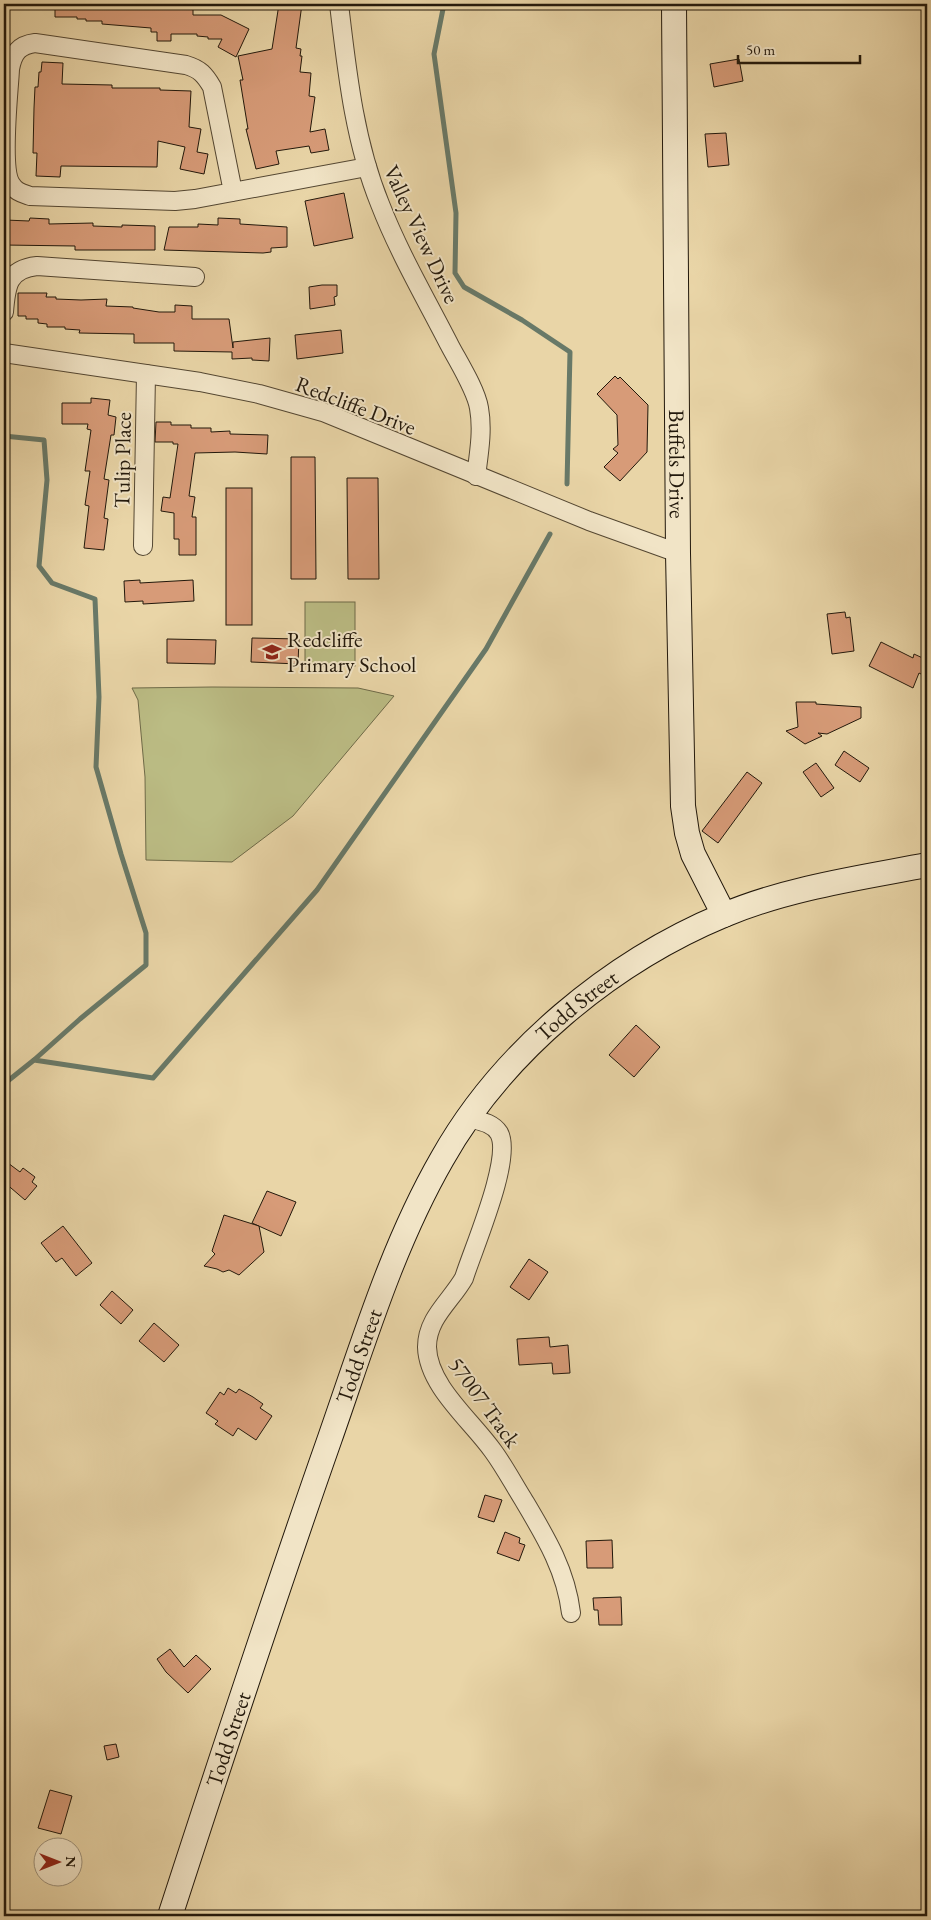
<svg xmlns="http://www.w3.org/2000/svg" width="931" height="1920" font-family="'EB Garamond',serif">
<rect width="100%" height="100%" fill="#e9d5a7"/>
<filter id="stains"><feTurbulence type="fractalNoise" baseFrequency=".004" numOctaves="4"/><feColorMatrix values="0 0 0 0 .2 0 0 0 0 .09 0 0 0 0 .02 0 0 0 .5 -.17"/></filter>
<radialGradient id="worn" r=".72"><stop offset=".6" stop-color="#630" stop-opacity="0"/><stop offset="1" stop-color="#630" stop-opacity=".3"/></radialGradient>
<g fill="#bbbc84" stroke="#6e6a48">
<rect x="305" y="602" width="50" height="64"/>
<path d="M212,687L358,688L394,696L293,816L232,862L146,860L145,777L138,700L132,688Z"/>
</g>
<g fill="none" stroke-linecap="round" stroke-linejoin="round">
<g stroke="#687968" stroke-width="5">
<path d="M444,4L434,54L456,213L455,273L464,287L522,320L570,352L567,484"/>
<path d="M4,436L44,440L47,480L39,566L52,583L95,599L99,697L96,767L121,854L146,933V965L80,1019L34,1060"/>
<path d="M4,1084L34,1060L153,1078L317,890L486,649L550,534"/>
</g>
</g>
<g fill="#d79b78" stroke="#22180b">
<path d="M55,4H122L144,5V9H193V15H221L249,29L236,57L218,47L222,39H208V37L197,36V34H171V41H157V32H151V28L102,24V21H86V19H77V17H55Z"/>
<path d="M279,4H302L296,48L301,49L300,56H302L300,72L311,73L309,96L315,97L310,132L325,129L329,150L311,153L309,146L276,151L279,164L256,169L246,129H248L240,80H243L238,56L272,49Z"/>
<path d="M739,59L743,81L714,87L710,64Z"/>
<path d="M42,62L63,63L62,84L112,85V88H160V90L191,91L189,127L201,129L197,152L208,154L204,174L180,169L185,147L158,141L157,167L61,166L60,177L36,176L37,153H33L34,108L35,87H38L39,72H41Z"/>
<path d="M726,133L729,165L708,167L705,134Z"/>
<path d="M344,193L353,238L314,246L305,201Z"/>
<path d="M30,218L49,219V224L93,223V226L122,227V225L155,226V250H75V246L4,245L5,220L29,221Z"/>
<path d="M218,218L240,219V224L287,227V247L271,248V252L263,253L164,250L169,227H198V224L218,225Z"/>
<path d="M322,285H337V296L334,297L335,305L310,309L309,287Z"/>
<path d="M18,293H47L46,297H56V299L81,300L107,299L106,306L133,307V308L159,312H175V305L192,306V319H229L233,348V342L270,338L269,361L252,360V358L232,359V352L174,351V343H134V334L79,333L80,330L65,329V327H47V324L38,323V319H26V316H18Z"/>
<path d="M341,330L343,353L297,359L295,335Z"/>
<path d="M615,376L618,379L620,377L648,405L647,452L620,481L604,467L618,453L613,449L618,445L617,415L597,394Z"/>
<path d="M91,398L110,400L108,415L116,417L114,435H111L104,479L109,480L104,518L108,519L104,550L84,548L89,506L85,505L90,471H85L91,430L87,429L88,424H62V403H91Z"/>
<path d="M156,422H171V425H191V428H211V432L230,431V434L268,435L267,454L235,452L195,453L189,496L195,497L192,517H196V555H179V539H174V513L161,511L163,497L170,498L178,444H173V442H155Z"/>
<path d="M291,457H315L316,579H291Z"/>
<path d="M347,478H378L379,579H348Z"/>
<rect x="226" y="488" width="26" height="137"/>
<path d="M140,580V583L193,580L194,601L143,604V601L125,602L124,581Z"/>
<path d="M845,612L846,618L850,617L854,651L832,654L827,614Z"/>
<path d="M252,638L299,639L298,664L251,662Z"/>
<path d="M167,639L216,640L215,664L167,663Z"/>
<path d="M881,642L913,658L914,654L927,660V677L919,673L913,688L869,666Z"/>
<path d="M796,702H816V704L861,707V718L827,734L818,733L822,736L805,744L786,731L798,727Z"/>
<path d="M844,751L869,768L860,782L835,765Z"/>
<path d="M816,763L834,788L821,797L803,772Z"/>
<path d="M747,772L762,783L718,843L702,831Z"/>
<path d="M636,1025L660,1047L634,1077L609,1055Z"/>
<path d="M4,1160L20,1172L23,1168L35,1177L32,1182L37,1186L25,1200L4,1182Z"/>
<path d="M267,1191L296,1202L281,1236L252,1223Z"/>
<path d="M224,1215L259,1226L264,1252L239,1275L229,1270L223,1272L217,1269L204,1266L215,1254L212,1251Z"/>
<path d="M63,1226L92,1263L76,1276L62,1258L56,1262L41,1243Z"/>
<path d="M529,1259L548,1272L529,1300L510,1287Z"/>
<path d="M112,1291L133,1310L121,1324L100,1305Z"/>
<path d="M154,1323L179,1345L164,1362L139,1341Z"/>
<path d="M549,1337L550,1347L568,1345L570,1373L553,1374L552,1363L519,1365L517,1339Z"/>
<path d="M228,1388L236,1393L239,1389L253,1397L263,1404L260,1408L272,1416L256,1440L238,1428L233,1436L215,1424L218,1421L206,1413L220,1392L224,1395Z"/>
<path d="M485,1495L502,1500L494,1522L478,1517Z"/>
<path d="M505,1532L520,1538L519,1543L525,1545L519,1561L497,1553Z"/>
<path d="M612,1540L613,1568H587L586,1541Z"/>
<path d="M621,1597L622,1625H599L598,1610H594L593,1598Z"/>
<path d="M170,1649L184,1667L196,1655L211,1669L188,1693L166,1672L157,1659Z"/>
<path d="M116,1744L119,1757L107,1760L104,1746Z"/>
<path d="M50,1790L72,1796L61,1834L38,1828Z"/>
</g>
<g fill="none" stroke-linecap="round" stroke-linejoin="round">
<g stroke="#544732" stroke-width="20">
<g id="street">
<path d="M339,4C347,71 354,140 380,204C399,253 426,299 450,346C459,363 476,390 479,408C483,430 479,453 476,476"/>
<path d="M233,192L212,87C205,75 200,69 186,65L35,43C19,45 13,53 10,69C9,92 0,167 11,184C16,192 22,193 30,196L175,201L195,199L367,167"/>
<path d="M4,312C6,286 8,269 37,266L195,277"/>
<path d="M4,353L200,382L259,394L323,412L589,521L678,553"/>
<path d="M143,546L146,374"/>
<path d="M469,1118C480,1121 493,1123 499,1133C513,1158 473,1249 464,1278C451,1301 427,1318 427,1347C428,1386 471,1420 493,1451C504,1466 513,1483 523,1499C545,1536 566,1570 571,1613"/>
</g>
</g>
<g stroke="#22180b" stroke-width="26">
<g id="secondary">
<path id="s1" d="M674,4L678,553L683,806L687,833L693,854L724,915"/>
<path id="s2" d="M170,1916C222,1756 274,1597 330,1438C363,1344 392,1246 442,1159C502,1052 611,962 724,915C788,888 859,878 927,865"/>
</g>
</g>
<use href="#street" stroke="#f1e4c6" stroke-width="18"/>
<use href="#secondary" stroke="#f1e4c6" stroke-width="24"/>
</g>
<defs>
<g id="school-bare" transform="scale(1.5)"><path d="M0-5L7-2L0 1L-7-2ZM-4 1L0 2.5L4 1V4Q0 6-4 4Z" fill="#8f2418" stroke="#f1e4c6" stroke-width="2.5" paint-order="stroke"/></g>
</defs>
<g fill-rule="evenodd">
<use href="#school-bare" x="272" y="652"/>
</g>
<g text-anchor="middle" stroke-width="4" stroke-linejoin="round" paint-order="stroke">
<g font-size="22" fill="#22180b" stroke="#f1e4c6">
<text transform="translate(422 234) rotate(65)" y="8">Valley View Drive</text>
<text transform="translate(356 405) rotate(21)" y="8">Redcliffe Drive</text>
<text transform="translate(122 460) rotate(-89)" y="8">Tulip Place</text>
<text dy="8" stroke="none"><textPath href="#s1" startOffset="460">Buffels Drive</textPath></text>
<text dy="8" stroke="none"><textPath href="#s2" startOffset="1011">Todd Street</textPath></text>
<text dy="8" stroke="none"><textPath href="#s2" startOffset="591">Todd Street</textPath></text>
<text transform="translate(485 1402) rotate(54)" y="8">57007 Track</text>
<text dy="8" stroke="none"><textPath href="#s2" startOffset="186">Todd Street</textPath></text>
</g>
<g font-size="22" fill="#22180b" stroke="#f1e4c6" text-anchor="start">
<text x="287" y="647">Redcliffe<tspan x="287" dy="25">Primary School</tspan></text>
</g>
</g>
<rect width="931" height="1920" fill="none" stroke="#e9d5a7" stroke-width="20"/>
<rect x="5" y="5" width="921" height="1910" fill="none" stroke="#22180b" stroke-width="2.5"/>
<rect x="10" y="10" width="911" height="1900" fill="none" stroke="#22180b"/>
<g transform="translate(58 1862) rotate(90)"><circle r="24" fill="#f1e4c6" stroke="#9e927b"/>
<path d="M0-4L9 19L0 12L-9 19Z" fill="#8f2418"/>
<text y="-8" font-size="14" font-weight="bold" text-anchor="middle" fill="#22180b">N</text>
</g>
<path d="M738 55v8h122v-8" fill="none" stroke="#22180b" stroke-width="2.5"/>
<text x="746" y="55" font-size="15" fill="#22180b" stroke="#f1e4c6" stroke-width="4" paint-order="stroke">50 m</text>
<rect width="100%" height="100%" filter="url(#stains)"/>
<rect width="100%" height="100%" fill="url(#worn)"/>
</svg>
